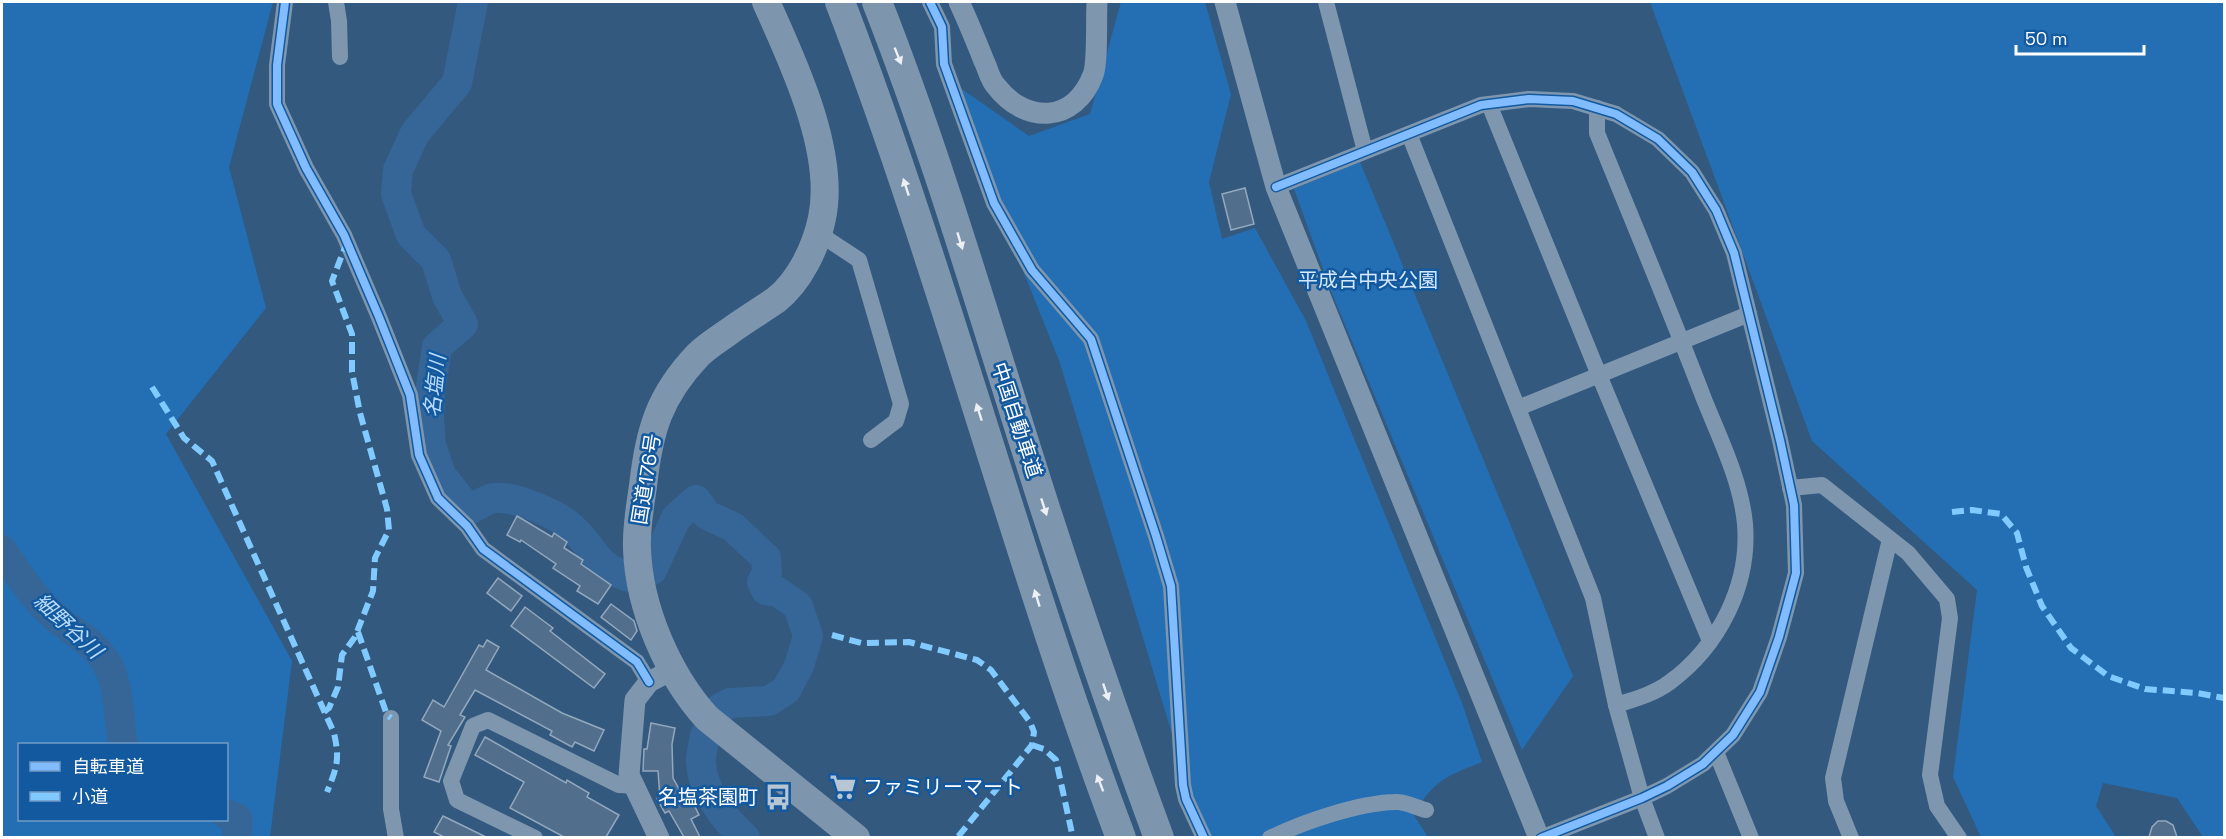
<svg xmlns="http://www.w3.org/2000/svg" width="2226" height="839" font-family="'Space Grotesk','Noto Sans JP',sans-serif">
<rect width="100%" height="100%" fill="#33597f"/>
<g fill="#246fb4" fill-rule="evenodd">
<path d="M2,2H273L229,167L266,308L166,434L292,661L270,837H2ZM20,744H226V820H20Z"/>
<path d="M1121,2H1205L1231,94L1209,182L1222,239L1255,228L1306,321L1462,703L1482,762C1445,777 1436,779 1413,814L1428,837H1210L1186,780L1060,363L946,78L1029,136L1090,114Z"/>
<path d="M1650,2H2224V837H2203L2177,798L2103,783L2096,806L2116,837H1981L1953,777L1977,590L1812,441Z"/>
<path d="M1360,162L1573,676L1522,750L1331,291L1294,189Z"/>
</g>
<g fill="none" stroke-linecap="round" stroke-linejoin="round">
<g stroke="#356697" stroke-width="30">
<path d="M473,2L457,83L415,133L398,170L396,194L411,235L436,260L447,296L463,324L437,347L430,392L429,418L431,445L441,475L469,510C476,507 486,499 494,498C515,496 555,513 571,527C596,548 591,565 629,577"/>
<path d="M2,550C17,573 32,596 53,615C71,632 94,641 107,664C120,688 118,718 123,744"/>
<path d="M652,570L676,518L696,500L707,515L733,527L766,558L767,573L762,582L766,590L778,592L798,606L808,636L799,666L786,690L769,701L730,703L719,709"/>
<path d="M705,735C704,742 702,750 701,758C700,788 724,819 745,838"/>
<path d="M226,814L237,818V838"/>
</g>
</g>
<g fill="#516f8d" stroke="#93a8bd" stroke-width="1.5">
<path d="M1245,188L1254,224L1231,230L1222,194Z"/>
<path d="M517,516L552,537L554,533L567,542L564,548L583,560L581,564L611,585L598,604L577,591L580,586L553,568L556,564L521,540L520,542L507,535Z"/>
<path d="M498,578L522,596L511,611L487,593Z"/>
<path d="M611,604L634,621L637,631L631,640L601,617Z"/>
<path d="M525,607L553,628L550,631L605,674L594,688L511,626Z"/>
<path d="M487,640L499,647L486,670L562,713L604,730L594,751L575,742L572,747L550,735L552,731L475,690L460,715L465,717L448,745L451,746L439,782L424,777L441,731L422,720L433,700L444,707L479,645L483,647Z"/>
<path d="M651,723L675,728L672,744L673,778L687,803L692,801L699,815L691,819L700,837H684L669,811L665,813L657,799L660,798L658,771H643L644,749H647Z"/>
<path d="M485,737L566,783L567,780L589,793L587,797L619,815L606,837H564L510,808L524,782L475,755Z"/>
<path d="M443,816L486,837H444L434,832Z"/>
<path d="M2158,821H2166L2173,825L2177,837H2149L2152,827Z"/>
</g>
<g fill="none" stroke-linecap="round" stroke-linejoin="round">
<g stroke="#7e97af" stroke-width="16">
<path d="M285,2L277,65V104L306,168L344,235L379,317L410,395L419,455L438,498L467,526L483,549L637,662L649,682"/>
<path d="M336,2L339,21L340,57"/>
<path d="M930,2L942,27L944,64L994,203L1032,270L1091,339L1156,536L1171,586L1183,785L1186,799L1204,838"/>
<path d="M1326,2L1365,151"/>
<path d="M1489,104L1599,375L1710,641"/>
<path d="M1597,108V133C1633,222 1670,310 1704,399C1720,439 1741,481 1745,524C1750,585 1719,646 1670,682C1654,694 1635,699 1616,705"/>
<path d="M1409,134L1593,598L1616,705L1642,798L1657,838"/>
<path d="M1276,187L1481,105L1529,99L1573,101L1616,114L1658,139L1692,172L1716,210L1734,253L1780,440L1794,505L1796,573L1779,637L1760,692L1733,735L1703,764L1667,786L1642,798L1541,838"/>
<path d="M818,233L859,260L901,404L896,421L871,440"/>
<path d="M1518,408L1749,314"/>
<path d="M1790,488L1822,485L1908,553L1947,599L1950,618L1930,775L1937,806L1959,838"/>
<path d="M391,718V809L396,838"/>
<path d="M1716,752L1751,838"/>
<path d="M535,838L457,800L451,781L473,726L488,720L619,785L635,786"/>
<path d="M1270,838C1303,822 1358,803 1395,802C1405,801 1417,808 1426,810"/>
<path d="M1851,838L1836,801L1833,778L1890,539"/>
</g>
<g stroke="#7e97af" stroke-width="21">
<path d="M959,2C968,21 976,41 984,61C988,69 990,80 996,86C1026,125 1075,123 1093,75C1098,63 1096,17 1097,2"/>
<path d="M1225,2L1276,187L1539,838"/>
<path d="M659,838L629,775L635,700L649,682L672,670"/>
</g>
<path stroke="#7e95ae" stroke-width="28" d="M766,2C793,62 836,152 822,218C816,247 800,281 776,300C760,311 743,321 727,333C717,340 706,347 698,355C659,396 649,431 643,486C640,507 636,528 637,549C639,608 668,675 707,718L856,838"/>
<g stroke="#7e95ae" stroke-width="30">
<path d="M840,2C945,276 1017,562 1121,838"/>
<path d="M877,2C936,152 981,307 1030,461C1070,588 1113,713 1159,838"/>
</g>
<g stroke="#80caff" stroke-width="6" stroke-dasharray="12 6" stroke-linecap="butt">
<path d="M152,387L184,438L212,461L334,733C340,760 337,767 327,792"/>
<path d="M1952,512L1972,510L2001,514L2017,533L2026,567L2042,606L2071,648L2108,676L2145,689L2197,693L2224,698"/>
<path d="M358,632L387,715L391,718"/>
<path d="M832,635L861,643L909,642L977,660L991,670L1030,722L1034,732L1032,745L957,838"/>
<path d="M324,712L329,708L338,687L342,655L355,637L373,591L375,558L389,530L387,509L360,413L352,372V334L332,281L347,242"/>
<path d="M1032,745L1044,749L1056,760L1073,838"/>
</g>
<g stroke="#13599f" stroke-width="11">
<g id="cycleway">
<path d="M285,2L277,65V104L306,168L344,235L379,317L410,395L419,455L438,498L467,526L483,549L637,662L649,682"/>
<path d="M930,2L942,27L944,64L994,203L1032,270L1091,339L1156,536L1171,586L1183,785L1186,799L1204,838"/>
<path d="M1276,187L1481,105L1529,99L1573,101L1616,114L1658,139L1692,172L1716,210L1734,253L1780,440L1794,505L1796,573L1779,637L1760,692L1733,735L1703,764L1667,786L1642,798L1541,838"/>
</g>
</g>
<use href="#cycleway" stroke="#80bcff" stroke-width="8"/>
</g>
<defs><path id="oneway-solid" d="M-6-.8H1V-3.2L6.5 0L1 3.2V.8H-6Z" transform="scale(1.5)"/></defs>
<g fill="#eceff3">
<use href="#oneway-solid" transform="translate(898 56) rotate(68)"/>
<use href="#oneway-solid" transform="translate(906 187) rotate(-108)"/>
<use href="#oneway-solid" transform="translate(960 241) rotate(73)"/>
<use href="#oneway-solid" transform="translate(979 412) rotate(-108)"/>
<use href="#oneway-solid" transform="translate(1044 507) rotate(72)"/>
<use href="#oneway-solid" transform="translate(1037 598) rotate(-107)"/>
<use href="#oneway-solid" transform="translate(1106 692) rotate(71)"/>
<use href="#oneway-solid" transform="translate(1100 783) rotate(-111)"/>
</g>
<defs>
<g id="supermarket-bare" transform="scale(2.07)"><path d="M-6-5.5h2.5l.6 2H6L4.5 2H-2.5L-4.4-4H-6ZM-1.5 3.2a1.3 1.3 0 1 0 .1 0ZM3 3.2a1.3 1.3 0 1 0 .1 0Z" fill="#b8c5d2" stroke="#13599f" stroke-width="2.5" paint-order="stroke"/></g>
<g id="bus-bare" transform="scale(2.07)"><path d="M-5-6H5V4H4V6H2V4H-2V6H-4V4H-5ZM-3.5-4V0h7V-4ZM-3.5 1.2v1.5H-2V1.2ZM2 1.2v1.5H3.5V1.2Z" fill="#b8c5d2" stroke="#13599f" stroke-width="2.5" paint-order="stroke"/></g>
</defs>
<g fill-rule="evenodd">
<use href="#supermarket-bare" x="843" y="787"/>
<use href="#bus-bare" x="778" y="797"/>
</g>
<g text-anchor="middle" stroke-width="5" stroke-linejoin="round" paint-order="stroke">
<g font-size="20" fill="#d4e9fd" stroke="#13599f">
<text x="1368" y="287">平成台中央公園</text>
</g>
<g font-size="20" fill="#fff" stroke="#13599f">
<text transform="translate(1017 420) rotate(72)" y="7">中国自動車道</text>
<text transform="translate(646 479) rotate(-81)" y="7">国道176号</text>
</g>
<g font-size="20" fill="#fff" stroke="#13599f" text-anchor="start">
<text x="863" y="794">ファミリーマート</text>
<text x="758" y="804" text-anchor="end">名塩茶園町</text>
</g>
<g font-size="21" font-style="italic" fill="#b8dbfa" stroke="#13599f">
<text transform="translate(435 386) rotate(-84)" y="7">名塩川</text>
<text transform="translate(68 626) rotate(43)" y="7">細野谷川</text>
</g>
</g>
<rect width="2226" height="839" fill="none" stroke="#ffffff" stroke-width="6"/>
<rect x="18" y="743" width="210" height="78" fill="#13599f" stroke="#719bc5" stroke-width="1.5"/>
<rect x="30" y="762" width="30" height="9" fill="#80bcff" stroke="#719bc5" stroke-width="1.5"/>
<text x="72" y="773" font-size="18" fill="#ffffff">自転車道</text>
<rect x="30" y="792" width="30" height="9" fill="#80caff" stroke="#719bc5" stroke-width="1.5"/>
<text x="72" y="803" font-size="18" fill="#ffffff">小道</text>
<path d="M2016 45v9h128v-9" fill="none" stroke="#ffffff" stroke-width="3"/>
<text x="2025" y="45" font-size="18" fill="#ffffff" stroke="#13599f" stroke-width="4.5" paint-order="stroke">50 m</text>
</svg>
